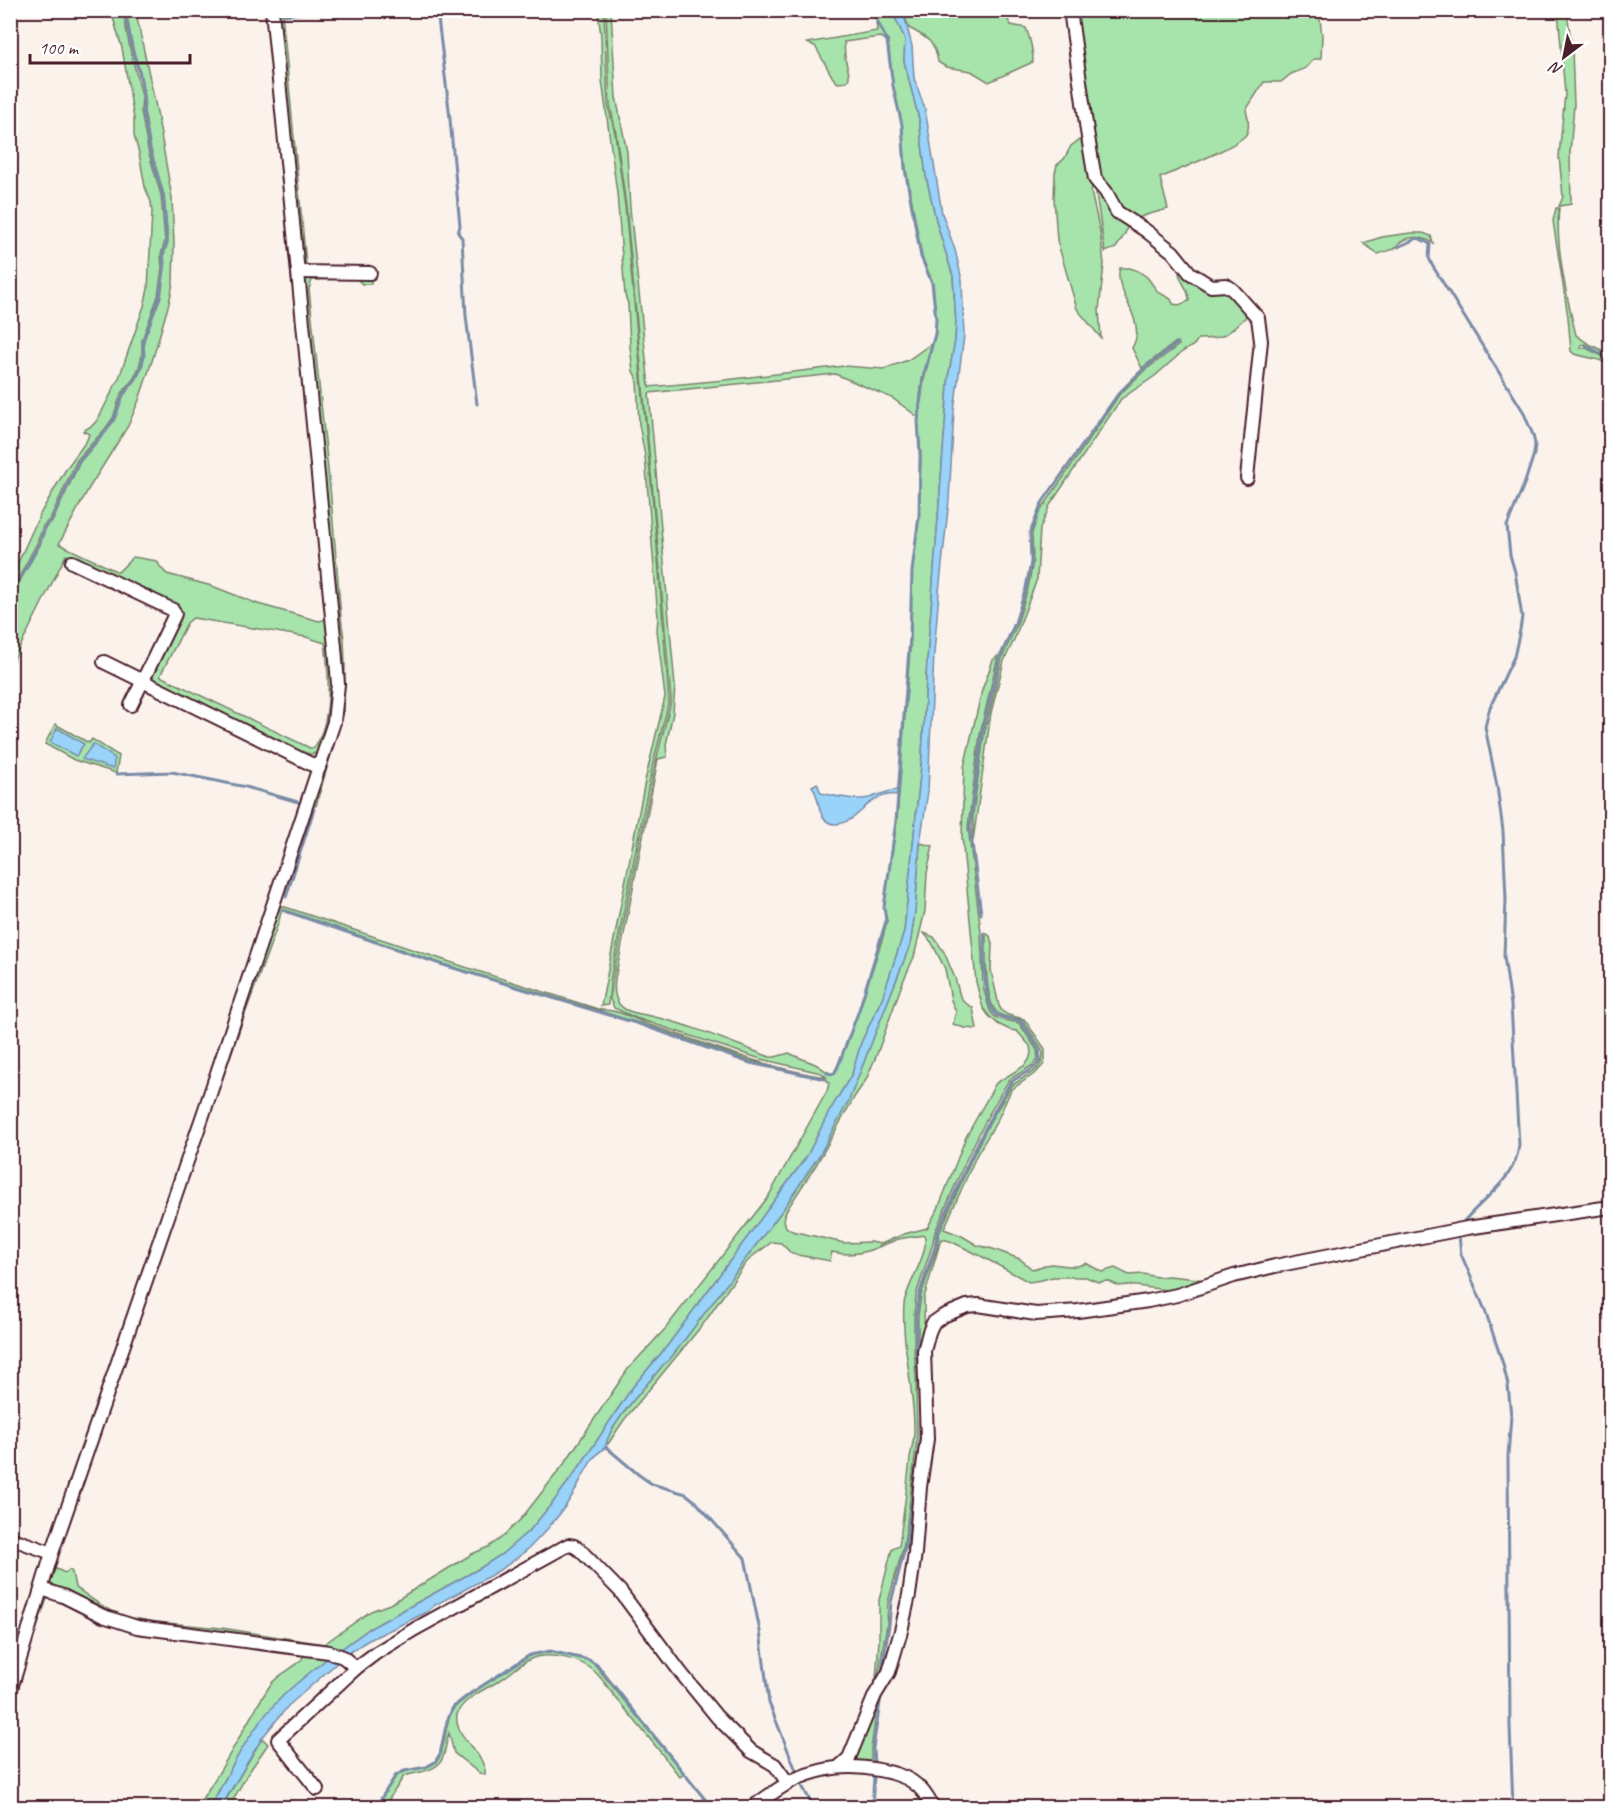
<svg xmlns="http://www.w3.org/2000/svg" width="1621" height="1818" font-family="Caveat,sans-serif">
<rect width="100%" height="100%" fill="#fcf2ec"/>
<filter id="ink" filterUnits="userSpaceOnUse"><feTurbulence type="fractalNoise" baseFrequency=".0167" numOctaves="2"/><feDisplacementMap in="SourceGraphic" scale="12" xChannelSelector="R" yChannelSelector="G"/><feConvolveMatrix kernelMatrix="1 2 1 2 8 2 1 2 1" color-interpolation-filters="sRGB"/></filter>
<g filter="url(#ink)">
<g fill="#a6e4ab" stroke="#78826b" stroke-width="1.5" fill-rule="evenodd">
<path d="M111,11H123L130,49L142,96L141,111L148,150L161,195L165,241L161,254L162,268L158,296L142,340V355L139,367L134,378L121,394L113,418L105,429L77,460L50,519L43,526L37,543L11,592V578L40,514L66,469L87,440L89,434L83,431L93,425L98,419L119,378L144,306L148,289L152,212L151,202L145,187L139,153L134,136V119L122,48Z"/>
<path d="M126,11H134L137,18L157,112L172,198L174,244L173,284L169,303L153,358L139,400L128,426L89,488L59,544L118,572L133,557L157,561L161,568L167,574L212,586L258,604L319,621L328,619L334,677L330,718L317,753L310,754L304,753L156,682L150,677L181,611L178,608L66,555L11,665L10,599L40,545L46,527L53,520L80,462L107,430L115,419L123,396L136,380L142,368L144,356V340L161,296L165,268L164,254L168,242L164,195L151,150L144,111L145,96L140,72L133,49ZM193,618L306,637L325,643C329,674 333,720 314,748H310L160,676L187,623Z"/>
<path d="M275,11H281L282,12L306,264C320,270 354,268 369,265L370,269H301Z"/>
<path d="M598,11H604L608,105L615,133L625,206L657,547L669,701L652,768L611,976L608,1005L601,1006L645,781L665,697L657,630L658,618L645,456L639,424L637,379L633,371L630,346L628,304L625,295L617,193L602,80L601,37Z"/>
<path d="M606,11H611L616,97L627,152L630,208L649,387L725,380L844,366L884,369L908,360L932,343L922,379L918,417L892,398L835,374L649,393L675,686L673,713L666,745L667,757L658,759L619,960C616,973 610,994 620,1005C628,1014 644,1014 655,1017C694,1026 732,1043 770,1057H775L789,1053C797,1057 805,1060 813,1063C822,1066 825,1074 835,1074L859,1010L883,937L887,921L884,907L897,821L911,636L912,571L919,516L921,456L918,421L924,380L935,334L936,319L933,283L922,257L906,169L902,125L893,86L888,41L872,11H892L905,39L904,61L919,119L926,176L937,224L953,276L956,323L955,341L949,373L938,518L927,661L922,756L904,932L883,996L861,1043L852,1074L829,1112L807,1156L668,1345L632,1388L578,1469L554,1501L531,1529L502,1554L482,1567L369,1629L340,1650L128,1623L49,1586L48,1580L279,905L465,967L601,1010C618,1009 636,1020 653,1026C709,1044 768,1069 826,1077L821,1073L761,1059L636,1018L614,1008L610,999L613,976L654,769L671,701L658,547L626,206L616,133L610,105ZM282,909L440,963L639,1023L750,1061L825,1078L829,1083L827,1091L768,1197L665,1329L628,1369L564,1464L521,1519L500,1539L488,1547L472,1554L390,1604L371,1611L324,1644L222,1628L156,1622L127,1617L105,1608L75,1587L72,1572L69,1570L65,1573L54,1568L64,1533L244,1017L278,924Z"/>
<path d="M903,11H1007L1008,20L1011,25L1026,28C1030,38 1033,50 1033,62L989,82L971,71L946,67L938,62C935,41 926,37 909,28Z"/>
<path d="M1071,11H1319L1322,36L1321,59H1314L1306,68L1291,74L1281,82H1264L1246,110C1248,117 1250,126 1247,133C1242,145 1175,171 1160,178L1168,209L1146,215L1131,221L1100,184Z"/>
<path d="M1558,11H1567L1572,49L1574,105L1570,153L1571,204L1559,206L1563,197L1559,156L1565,94Z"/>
<path d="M268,20L295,287L292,286Z"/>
<path d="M876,22L886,40L880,37L844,42C845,48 844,56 846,62C848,72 855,83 838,83L833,78L815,46L807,43L877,31Z"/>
<path d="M1086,139L1093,183L1091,192L1100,231L1104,264L1099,310L1101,338L1077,309L1057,240L1054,198L1055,173L1057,165L1064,159L1071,146L1079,140Z"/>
<path d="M1097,187L1128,224L1125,234L1116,248L1105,252L1096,194Z"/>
<path d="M1556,208H1559C1555,246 1567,298 1576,335L1589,344L1610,354V357L1600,353L1585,344L1581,345V348H1586L1610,360V365L1599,360L1574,354L1571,351L1568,317L1553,221Z"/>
<path d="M1410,233H1423L1431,236L1433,243C1419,234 1404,236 1394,249L1378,254L1363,243L1382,237Z"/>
<path d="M1179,264L1199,286L1230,291L1250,313C1230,332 1227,339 1198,339L1194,345L1182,352L1155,376L1121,399L1050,505L1040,529L1037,579L1014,640L1004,661L991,713L973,841V814L984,735L1002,658L1017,624L1028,588L1033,562L1032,533L1039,513L1119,395L1144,371L1179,345L1176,342L1142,368L1132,348C1149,320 1112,291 1120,268H1130L1138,271L1147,277L1158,292L1171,299L1173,304L1179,305L1189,301C1190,287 1176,281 1179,264Z"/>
<path d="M306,276H371V284H362L356,278L312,280L309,289L331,498L341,617L344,639L345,664L344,709L316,806L313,805L312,808L309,807L337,722L303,279Z"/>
<path d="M998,656L980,734L968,827L981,932L983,987L990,1011L994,1016L999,1019L1019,1023L1037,1050L1038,1059L1033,1065L1012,1078L1007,1083L988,1116L967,1158L935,1232L932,1246L916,1295L914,1316V1348L916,1378L917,1439L907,1524L903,1548L888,1602L887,1625L875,1692L879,1640V1600L892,1549L899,1546C903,1517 907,1488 910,1459C911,1450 914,1441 914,1432C915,1391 901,1345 904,1304C906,1286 931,1251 924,1235C915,1237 904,1237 896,1240C872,1249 859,1258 832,1252L830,1261L792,1254L781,1243L772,1242L753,1256L745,1264L704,1323L624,1420L608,1444L606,1442C613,1421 648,1384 663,1365L670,1359L784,1208L820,1154L849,1100L910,945L915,912L920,843L933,846L927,873L925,911L914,957L902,984L877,1054L866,1080L855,1096L816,1165L786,1211L784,1220L786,1227L792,1231L844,1243L870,1242L881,1244L904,1234L927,1228L938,1209L966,1137L996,1083L1024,1066L1029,1060L1031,1053L1030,1046L1017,1031L1010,1030L998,1024L989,1016L983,1008L976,982L962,837L964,767L982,690L993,660Z"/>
<path d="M55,724L89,743L92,739L119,756L116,773L74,760L45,744Z"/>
<path d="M924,933L934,937L944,952L955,978L960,996L964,1002L973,1008L977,1029L964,1028L953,1024L956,1012L951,1000L945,969L932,943Z"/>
<path d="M986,933L990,936L992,944L991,970L999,1006L1002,1011L1008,1015L1024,1019L1045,1049V1060L1044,1064L1037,1072L1011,1090L997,1121L977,1154L944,1229L962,1236L977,1245L993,1249L1020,1259L1032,1269C1039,1268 1045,1264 1052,1264C1064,1265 1074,1269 1086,1263L1102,1272L1115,1268L1129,1275L1143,1274L1157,1277L1169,1276L1198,1279L1208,1281L1175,1291L1128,1285L1119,1286L1108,1281L1098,1282L1086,1277H1053L1042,1280L1029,1282L979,1255L950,1241L941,1239L924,1298L925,1428L913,1549H907L922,1439L921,1378L918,1348V1316L921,1295L937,1248L939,1234L971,1160L992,1118L1011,1086L1037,1069L1042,1061L1043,1054L1041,1048L1022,1020C1014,1018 1004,1018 998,1013C984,1003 986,949 986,933Z"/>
<path d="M51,1596L82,1608L105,1620L130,1629L212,1638L318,1653L337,1658L330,1657C315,1669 298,1681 284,1695C251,1727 231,1768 210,1807H196C225,1769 244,1724 271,1684C281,1671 298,1668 305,1654C270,1649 235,1643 200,1639C173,1636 146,1635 119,1627C101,1621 64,1595 47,1599L34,1635L11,1713V1702L43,1598Z"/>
<path d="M550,1652L589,1660L596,1666L684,1774L680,1777C659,1750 638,1724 616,1698C609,1689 602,1678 593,1670C579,1659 553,1653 536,1657C521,1661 514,1672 502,1679C488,1688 461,1699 457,1715C453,1738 488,1755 485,1775L479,1773L454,1753L449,1733C446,1741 446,1749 443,1757C438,1772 417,1772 404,1776L384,1807H376C383,1796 390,1777 404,1772C414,1768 426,1770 435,1763C446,1753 444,1725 452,1711C456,1702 521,1659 531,1655C537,1653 543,1652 550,1652Z"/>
<path d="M879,1693L871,1749V1766L854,1763L852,1758Z"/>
<path d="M262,1738L268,1744L247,1775L229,1807L221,1808Z"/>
</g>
<g fill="#99d3f9" stroke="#798ba7" stroke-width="1.5">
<path d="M892,11H903L912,46L914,78L925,109L942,213L955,250L962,280L964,336L954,411L949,500L939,592L934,653L928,791L920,843L915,912L910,945L849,1100L820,1154L784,1208L670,1359L663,1365C650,1381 605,1429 606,1447C589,1457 582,1480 572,1496C562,1512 550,1527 537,1540C512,1568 468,1587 435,1605L427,1612L367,1641L347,1654L340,1650L369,1629L482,1567L502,1554L531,1529L554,1501L578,1469L632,1388L668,1345L807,1156L829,1112L852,1074L861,1043L883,996L904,932L922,756L927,661L938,518L949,373L955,341L956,323L953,276L937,224L926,176L919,119L904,61L905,39Z"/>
<path d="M57,728L84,744L76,756L50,742Z"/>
<path d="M93,744L115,758L113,769L82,759Z"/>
<path d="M817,783L821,793C833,796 858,801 869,798C879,795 887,791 897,790V795C888,793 878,798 870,803C866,805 864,809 860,812C851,821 832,831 823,817C817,807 819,796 812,786Z"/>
<path d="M330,1656L337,1658L338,1662L288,1706L262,1738L221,1807L210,1808C231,1768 251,1726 284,1695C298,1681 315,1669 330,1656Z"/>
</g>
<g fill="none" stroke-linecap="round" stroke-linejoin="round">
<g stroke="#798ba7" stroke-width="3">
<path d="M437,10L449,109L460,226L458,233L462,238L466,316L477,404"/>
<path d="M284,15L322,10"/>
<path d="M1398,247L1418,238L1430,244L1429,258L1432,265L1523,411L1533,435L1535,444L1534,454L1525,482L1507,526L1510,555L1515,572L1522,617L1520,630L1514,657L1490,707L1485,727L1497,786L1503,831L1506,899L1504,956L1511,1005L1519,1145C1516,1181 1480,1199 1460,1226"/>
<path d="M1586,346L1610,358"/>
<path d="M10,597L39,544L45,527L52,520L79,461L107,430L114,419L123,395L135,379L141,367L144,356L143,340L160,296L164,268L163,254L167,242L163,195L150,150L143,111L144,96L139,72L132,49L125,10"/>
<path d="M116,774L172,772L246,787L298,802"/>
<path d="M286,897L314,809"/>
<path d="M282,910L440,964L639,1024L750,1063L825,1079"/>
<path d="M981,914L970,827L982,734L1000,657L1015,623L1026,588L1031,562L1030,533L1042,503L1118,394L1143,369L1178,343"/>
<path d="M827,1073L834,1074L838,1066L859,1010L886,921L884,907L896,821L910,636L912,571L919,516L920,456L918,421L923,379L935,334L936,319L932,283L921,257L905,169L902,125L893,86L887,41L872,10"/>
<path d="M1459,1235L1461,1254L1485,1310L1503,1364L1508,1385L1511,1416L1508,1456L1510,1726L1513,1808"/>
<path d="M920,1399L916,1348V1316L919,1295L935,1247L937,1233L970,1159L991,1117L1009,1085L1014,1080L1035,1067L1040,1060L1039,1049L1020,1021C1013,1019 1004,1019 997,1015C982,1005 984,950 984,933"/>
<path d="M606,1447L639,1475L652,1484L686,1494L696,1502L745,1558L760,1631L769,1703L797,1773"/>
<path d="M881,1675L889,1625L891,1602L905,1548L909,1524L920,1439V1421"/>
<path d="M874,1764L873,1748L881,1696"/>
<path d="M800,1782L814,1808"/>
<path d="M375,1808L396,1775L404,1771L426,1767L435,1762L440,1754L447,1721L453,1707L471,1693L530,1655L550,1651L589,1660L597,1665L712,1808"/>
<path d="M872,1808L874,1776"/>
</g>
<g stroke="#4a1f2b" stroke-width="16">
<g id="minor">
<path d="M1070,10L1087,131L1095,179L1106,192L1117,212L1145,230L1173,252L1190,273L1211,286L1226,285L1233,290L1258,318L1261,341L1247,478"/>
<path d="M299,272L370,273"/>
<path d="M72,562L173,610L175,614L131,705"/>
<path d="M104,662L319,768"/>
<path d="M10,1538L52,1553"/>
<path d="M42,1589L63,1596L103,1616L137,1627L329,1652L343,1657L356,1668"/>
<path d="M10,1692L52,1553L204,1112L334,722L338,684L335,647L272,10"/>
<path d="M839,1767L849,1758L875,1695L889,1672L901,1631L909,1595L915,1553L920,1487L927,1439L924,1351L929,1332L933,1323L943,1316L967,1306L978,1305L1036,1314L1078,1311L1148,1301L1177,1295L1234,1276L1275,1266L1467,1228L1610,1207"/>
<path d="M317,1789L278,1740L356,1668L376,1653L415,1629L568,1545L574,1546L580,1550L620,1591L681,1673L717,1717L751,1751L775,1765L788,1783"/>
<path d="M751,1808C766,1798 782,1785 798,1778C826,1767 849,1764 879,1770C906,1775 921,1782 933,1808"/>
</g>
</g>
<use href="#minor" stroke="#fff" stroke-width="12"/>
</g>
</g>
<rect width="1621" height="1818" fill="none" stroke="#fff" stroke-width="36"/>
<rect x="18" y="18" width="1585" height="1782" fill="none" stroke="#4a1f2b" stroke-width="2" filter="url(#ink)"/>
<g transform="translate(1564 57) rotate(212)" stroke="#ffffff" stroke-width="4.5" paint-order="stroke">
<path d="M0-4.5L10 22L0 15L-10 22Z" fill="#4a1f2b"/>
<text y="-9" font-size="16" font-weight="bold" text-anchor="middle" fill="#4a1f2b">N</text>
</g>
<path d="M30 54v9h160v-9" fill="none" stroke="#4a1f2b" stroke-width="3"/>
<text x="39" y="54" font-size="18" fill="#4a1f2b" stroke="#ffffff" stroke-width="4.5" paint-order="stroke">100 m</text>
</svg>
